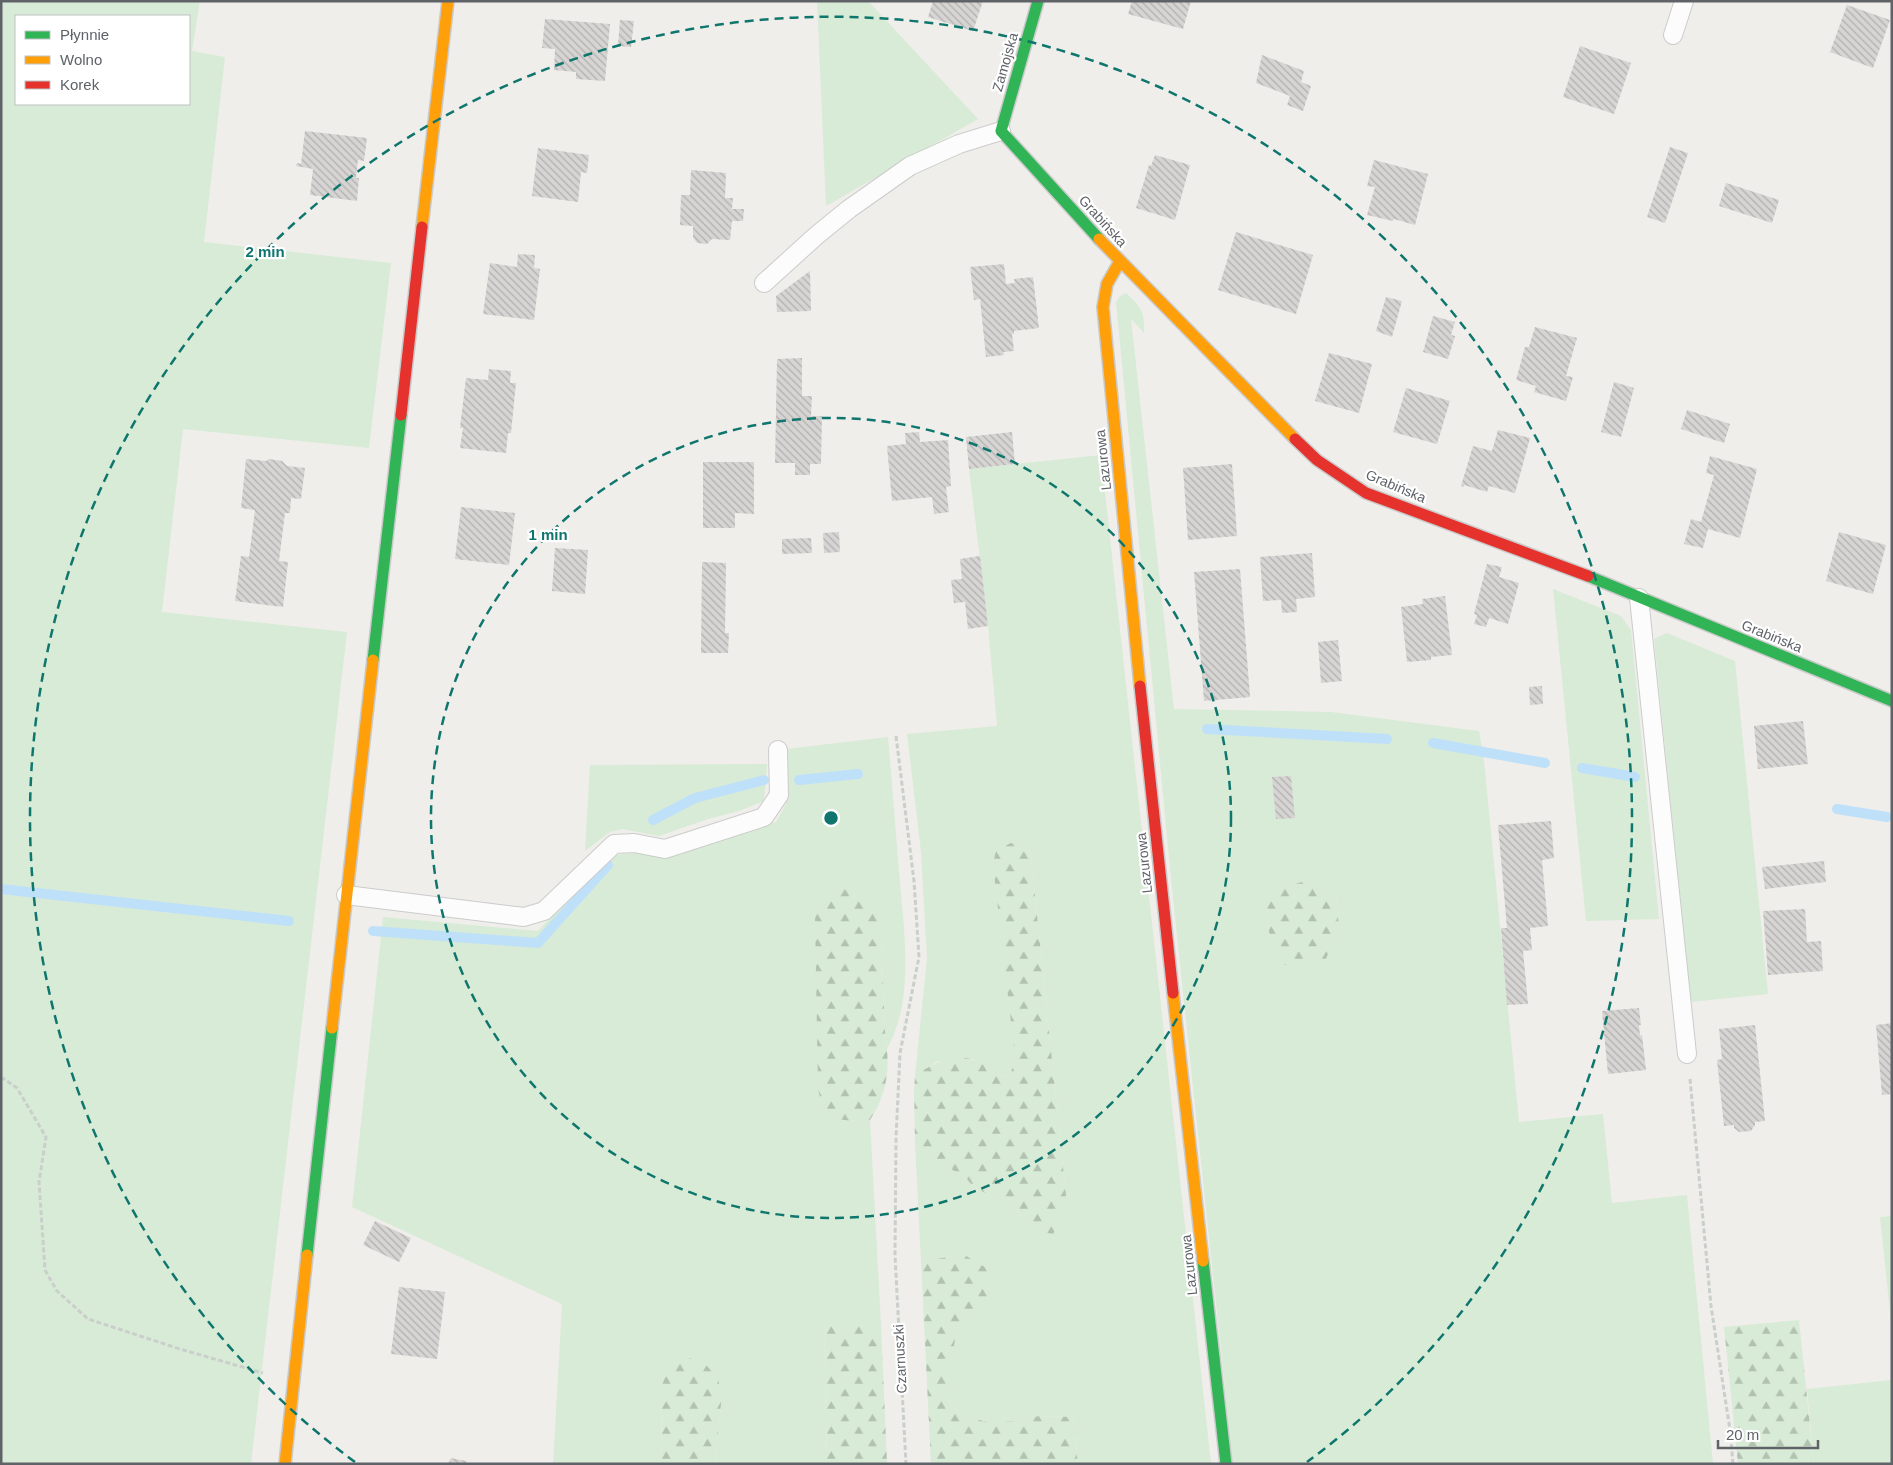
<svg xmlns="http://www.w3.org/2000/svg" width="1893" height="1465" font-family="Arial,sans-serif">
<defs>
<pattern id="forest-firs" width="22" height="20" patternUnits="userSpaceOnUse" patternTransform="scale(1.25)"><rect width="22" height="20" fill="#d8ebd6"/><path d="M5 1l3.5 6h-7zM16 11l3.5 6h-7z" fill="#b2c2b1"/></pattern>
<pattern id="building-back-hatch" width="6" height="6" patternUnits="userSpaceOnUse" patternTransform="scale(1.25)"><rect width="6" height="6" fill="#d6d5d3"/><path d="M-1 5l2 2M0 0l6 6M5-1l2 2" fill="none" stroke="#b1b0af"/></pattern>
</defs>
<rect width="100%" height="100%" fill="#efeeea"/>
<g fill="#d8ebd6" fill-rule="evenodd">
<path d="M1,1H200L192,51L225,57L204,242L391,263L369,448L183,429L162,612L347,632L251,1464H1ZM16,16H189V104H16Z"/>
<path d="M817,1H868L978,119L826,206Z"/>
<path d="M1126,293C1141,307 1145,312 1144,333L1131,319L1174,709L1331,712L1479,731L1484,760L1519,1122L1603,1114L1612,1203L1687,1195L1713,1464H1233L1172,889L1116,302L1120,296ZM1306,881L1335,888L1339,926L1326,959L1270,944L1267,904L1282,888Z"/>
<path d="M1101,455L1211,1464H1078L1073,1417L1039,1416L1014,1421H983L962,1415L951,1406L946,1387L958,1325L986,1307L963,1254L921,1262L915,1144L930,1157L965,1177L972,1185L993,1198L1015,1207L1026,1224L1066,1195L1031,857L1022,846L1015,1058L1010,1076L997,1075L973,1059L938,1061L915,1076L927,958L921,852L907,734L997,726L988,626L969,469Z"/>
<path d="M1553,589L1621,616L1631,630L1659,919L1586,921Z"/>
<path d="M1667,633L1735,661L1768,994L1691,1002L1654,639Z"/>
<path d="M888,737C892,781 895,825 899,870C903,926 916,997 887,1049L885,1032L881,936L845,1121L870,1120L881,1324L824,1325L827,1464H715L722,1394L662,1386L661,1464H553L562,1304L352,1207L383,917L538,931L610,856L633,853L669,854L776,822L786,804V749Z"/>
<path d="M767,764L764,801L739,811L708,819L659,836L622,829L610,832L585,851L590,765Z"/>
<path d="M1892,1216V1331L1880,1217Z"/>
<path d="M1892,1380V1464H1814L1807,1389Z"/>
</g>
<g fill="url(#forest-firs)">
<path d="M1011,843L1022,846L1031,857L1066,1195L1061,1219L1053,1234L1038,1231L1026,1224L1015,1207L993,1198L972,1185L965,1177L930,1157L915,1144L914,1091L915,1076C937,1060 960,1049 985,1066C994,1072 998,1076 1010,1076L1015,1058L993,865L996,850Z"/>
<path d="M1305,881L1318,882L1335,888L1339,926L1326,959L1295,968L1282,964L1270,944L1267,903L1282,888Z"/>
<path d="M844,889L869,901L880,912L885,1032C890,1065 889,1091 870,1120C841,1122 825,1122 818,1089L815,918C822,902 826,893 844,889Z"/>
<path d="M963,1254L988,1269L989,1301L986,1307L958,1325L946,1387L951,1406L962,1415L983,1421H1014L1039,1416L1073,1417L1078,1464H931L921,1262Z"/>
<path d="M1799,1320L1814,1464H1738L1724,1327Z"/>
<path d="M824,1324H881L887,1464H827Z"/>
<path d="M680,1357L690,1358L707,1366L718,1379L722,1394L715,1464H661L662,1386L667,1369Z"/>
</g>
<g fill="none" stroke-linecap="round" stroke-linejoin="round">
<g stroke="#bfe0f9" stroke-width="10">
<path d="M1207,729L1387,739"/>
<path d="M1433,743L1545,763"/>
<path d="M1582,768L1635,777"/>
<path d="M799,780L858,774"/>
<path d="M1837,809L1887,817"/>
<path d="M653,820L695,798L764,780"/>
<path d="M1,889L289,921"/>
<path d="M373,931L538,943L608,865"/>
</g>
</g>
<g fill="url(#building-back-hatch)">
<path d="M933,1H983L973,31L928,17Z"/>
<path d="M1132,1H1191L1183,29L1128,14Z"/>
<path d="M1847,5L1890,20L1873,68L1830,52Z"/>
<path d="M545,19L610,24L605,81L576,79V72L554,70L555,49L542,48Z"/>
<path d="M620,20L634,21L631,47L618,46Z"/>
<path d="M1580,46L1631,63L1614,114L1563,97Z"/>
<path d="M1262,55L1304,71L1301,82L1311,86L1303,111L1287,105L1290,96L1256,83Z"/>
<path d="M305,131L367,138L364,161L358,160L356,178H359L357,201L310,195L313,169L296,166L297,163L301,164Z"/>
<path d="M1670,147L1688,153L1665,223L1647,217Z"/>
<path d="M538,148L589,155L587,173L581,172L578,202L532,196Z"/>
<path d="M1155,155L1190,165L1175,220L1136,208L1149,165L1151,166Z"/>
<path d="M1374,160L1428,174L1415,225L1394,219L1393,221L1367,215L1375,187L1367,186Z"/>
<path d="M691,170L726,173L725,198H733L732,209H744L743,221H732L730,240L712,239L707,244L697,243L693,237V226L680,225L681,195H690Z"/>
<path d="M1726,183L1779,200L1772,223L1719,206Z"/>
<path d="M1236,232L1313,255L1296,314L1218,290Z"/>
<path d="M518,254L535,255L534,268L540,269L534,320L483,314L490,263L517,267Z"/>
<path d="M1004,264L1006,284L1015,283L1014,279L1033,277L1039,328L1014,331V334H1012L1014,351L1003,352L1004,355L986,357L980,299L974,300L970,267Z"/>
<path d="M810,271L811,311L777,312L776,296Z"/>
<path d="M1386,297L1402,301L1392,337L1376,331Z"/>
<path d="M1433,316L1455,322L1451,335L1455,336L1448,359L1423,352Z"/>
<path d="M1535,327L1577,338L1566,376L1573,377L1566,401L1534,392L1536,386L1516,380L1525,347H1529Z"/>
<path d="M1329,353L1372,364L1359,413L1315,401Z"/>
<path d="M802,358V396H812L811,416H822L821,464H810V475H795V463H775L777,359Z"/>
<path d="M489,369L511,371L510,383H516L511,433H508L506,453L460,448L463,428H460L466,378L488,380Z"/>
<path d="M1614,382L1634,388L1621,437L1601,432Z"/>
<path d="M1406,388L1450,401L1437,444L1393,432Z"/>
<path d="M1687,410L1730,424L1724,443L1681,429Z"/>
<path d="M1498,430L1530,438L1515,493L1489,486L1487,492L1464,485V487L1461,486L1473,446L1492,451Z"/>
<path d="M919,432L920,442L948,440L951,486L946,487L949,512L934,514L932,497L892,501L887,446L906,444L905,433Z"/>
<path d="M1012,432L1015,464L969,469L966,437Z"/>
<path d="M1710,456L1757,469L1740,538L1708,529L1703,548L1684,544L1691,519L1701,522L1714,475L1706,473Z"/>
<path d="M246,459L266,461L269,459L282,461L287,466L305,468L301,499L291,498L290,513H285L279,561L288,562L283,607L235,601L241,556L249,557L255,510L241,508Z"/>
<path d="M703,462H754V514L735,513V528H703Z"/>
<path d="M1232,464L1237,536L1188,540L1183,468Z"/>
<path d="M461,507L515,513L509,565L455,559Z"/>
<path d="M839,532L840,552L824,553L823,533Z"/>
<path d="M1839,532L1886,545L1873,594L1826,581Z"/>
<path d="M811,538L812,553L782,554V539Z"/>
<path d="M555,548L588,550L585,594L552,591Z"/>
<path d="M1312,553L1315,597L1296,599L1297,612L1282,613L1281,600L1263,601L1260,557Z"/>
<path d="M980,556L988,626L968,629L965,602L954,603L951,580L962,579L960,559Z"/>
<path d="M702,562L726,563L725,633H729L728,653H701Z"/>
<path d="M1487,564L1502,567L1499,577L1519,583L1508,624L1489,618L1486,627L1474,624L1477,615L1474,614Z"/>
<path d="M1240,569L1250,697L1204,701L1194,572Z"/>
<path d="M1445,596L1452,655L1431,657V660L1407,662L1401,607L1423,604L1422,599Z"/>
<path d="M1338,640L1342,681L1321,683L1318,642Z"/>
<path d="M1542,686L1543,704L1530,705L1529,687Z"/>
<path d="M1803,721L1808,764L1758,769L1754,726Z"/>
<path d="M1291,776L1295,818L1276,819L1272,777Z"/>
<path d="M1551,821L1554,858L1542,860L1548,926L1530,928L1532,950L1523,951L1528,1004L1507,1005L1501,928H1507L1498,825Z"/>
<path d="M1824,861L1826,882L1765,889L1762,867Z"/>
<path d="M1805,909L1807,942L1821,941L1823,971L1768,975L1763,911Z"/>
<path d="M1639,1008L1641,1025H1639L1640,1036L1642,1035L1646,1070L1608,1074L1602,1011Z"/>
<path d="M1892,1023V1094L1882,1095L1876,1025Z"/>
<path d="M1755,1025L1765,1121L1755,1122V1125L1751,1131L1739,1132L1734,1128V1125L1724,1126L1717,1060L1722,1059L1719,1029Z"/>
<path d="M375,1221L411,1238L399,1262L363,1245Z"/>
<path d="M399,1287L445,1292L437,1359L391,1354Z"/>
<path d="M451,1458L466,1461L467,1464H448Z"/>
</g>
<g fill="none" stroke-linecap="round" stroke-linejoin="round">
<g stroke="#cbcccc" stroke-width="20">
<g id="lane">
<path d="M1673,35L1684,1"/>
<path d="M764,283L817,235L849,209L910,166L959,144L1001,131"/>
<path d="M1639,598L1687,1054"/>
<path d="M346,895L524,917L544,911L614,844L634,843L665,849L764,817L779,795L778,750"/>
</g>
</g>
<g stroke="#cacacb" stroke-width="14">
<g id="fast">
<path d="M1038,1L1001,131L1099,239"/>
<path d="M1588,576L1892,701"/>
<path d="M373,660L401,415"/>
<path d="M307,1255L332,1028"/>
<path d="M1203,1261L1226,1464"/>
</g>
</g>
<g stroke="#cacacb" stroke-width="14">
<g id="slow">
<path d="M422,227L448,1"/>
<path d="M1099,239L1295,439"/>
<path d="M1120,261L1107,284L1103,307L1140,686"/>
<path d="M1173,993L1203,1261"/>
<path d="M332,1028L373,660"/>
<path d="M285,1464L307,1255"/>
</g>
</g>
<g stroke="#cacacb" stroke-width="14">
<g id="jam">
<path d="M401,415L422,227"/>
<path d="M1295,439L1317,460L1366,493L1588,576"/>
<path d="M1140,686L1173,993"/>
</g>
</g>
<g stroke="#cacfcc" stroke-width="3" stroke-dasharray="5 2.5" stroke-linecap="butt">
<path d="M896,736L914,881L919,957L900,1053L896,1138L895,1255L906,1464"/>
<path d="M1,1077L17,1088L46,1137L39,1182L45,1270L57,1291L88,1319L180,1349L263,1373"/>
<path d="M1690,1079L1711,1306L1730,1430L1733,1464"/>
</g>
<use href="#lane" stroke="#fdfcfc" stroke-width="18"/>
<use href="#fast" stroke="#30b455" stroke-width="11"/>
<use href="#slow" stroke="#ff9f0a" stroke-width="11"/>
<use href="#jam" stroke="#e5322d" stroke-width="11"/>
</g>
<g fill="none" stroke="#0f766e" stroke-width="2.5" stroke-dasharray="9 6">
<circle cx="831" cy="818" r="400"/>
<path d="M355 1462A801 801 0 1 1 1307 1462"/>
</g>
<g text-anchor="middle" stroke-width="4.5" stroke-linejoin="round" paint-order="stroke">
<g font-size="14" fill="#5f6368" stroke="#fff">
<text transform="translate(1005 62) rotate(-74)" y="5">Zamojska</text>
<text transform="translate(1103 221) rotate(48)" y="5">Grabińska</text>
<text transform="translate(1103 460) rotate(-96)" y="5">Lazurowa</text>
<text transform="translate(1396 486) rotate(23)" y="5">Grabińska</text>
<text transform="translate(1772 636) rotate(22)" y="5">Grabińska</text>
<text transform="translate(1144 863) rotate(-96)" y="5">Lazurowa</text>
<text transform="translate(1189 1265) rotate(-96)" y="5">Lazurowa</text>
<text transform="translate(900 1359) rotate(-93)" y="5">Czarnuszki</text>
</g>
</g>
<circle cx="831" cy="818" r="8" fill="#0f766e" stroke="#fff" stroke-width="2.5"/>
<g font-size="15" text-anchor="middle" font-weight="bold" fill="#0f766e" stroke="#fff" stroke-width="4.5" stroke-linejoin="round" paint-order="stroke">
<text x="265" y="257">2 min</text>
<text x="548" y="540">1 min</text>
</g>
<rect width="1893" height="1465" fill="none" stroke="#5f6368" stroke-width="5"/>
<rect x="15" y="15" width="175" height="90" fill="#ffffff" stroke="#bfc1c3"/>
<rect x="25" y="31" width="25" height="8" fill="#30b455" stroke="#bfc1c3"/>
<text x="60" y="40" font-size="15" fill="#5f6368">Płynnie</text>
<rect x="25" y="56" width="25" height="8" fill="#ff9f0a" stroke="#bfc1c3"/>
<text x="60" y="65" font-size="15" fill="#5f6368">Wolno</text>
<rect x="25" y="81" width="25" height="8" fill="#e5322d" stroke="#bfc1c3"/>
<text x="60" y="90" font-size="15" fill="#5f6368">Korek</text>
<path d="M1718 1440v8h100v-8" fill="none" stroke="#5f6368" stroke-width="2.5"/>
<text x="1726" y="1440" font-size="15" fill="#5f6368" stroke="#ffffff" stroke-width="4" paint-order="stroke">20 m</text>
</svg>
